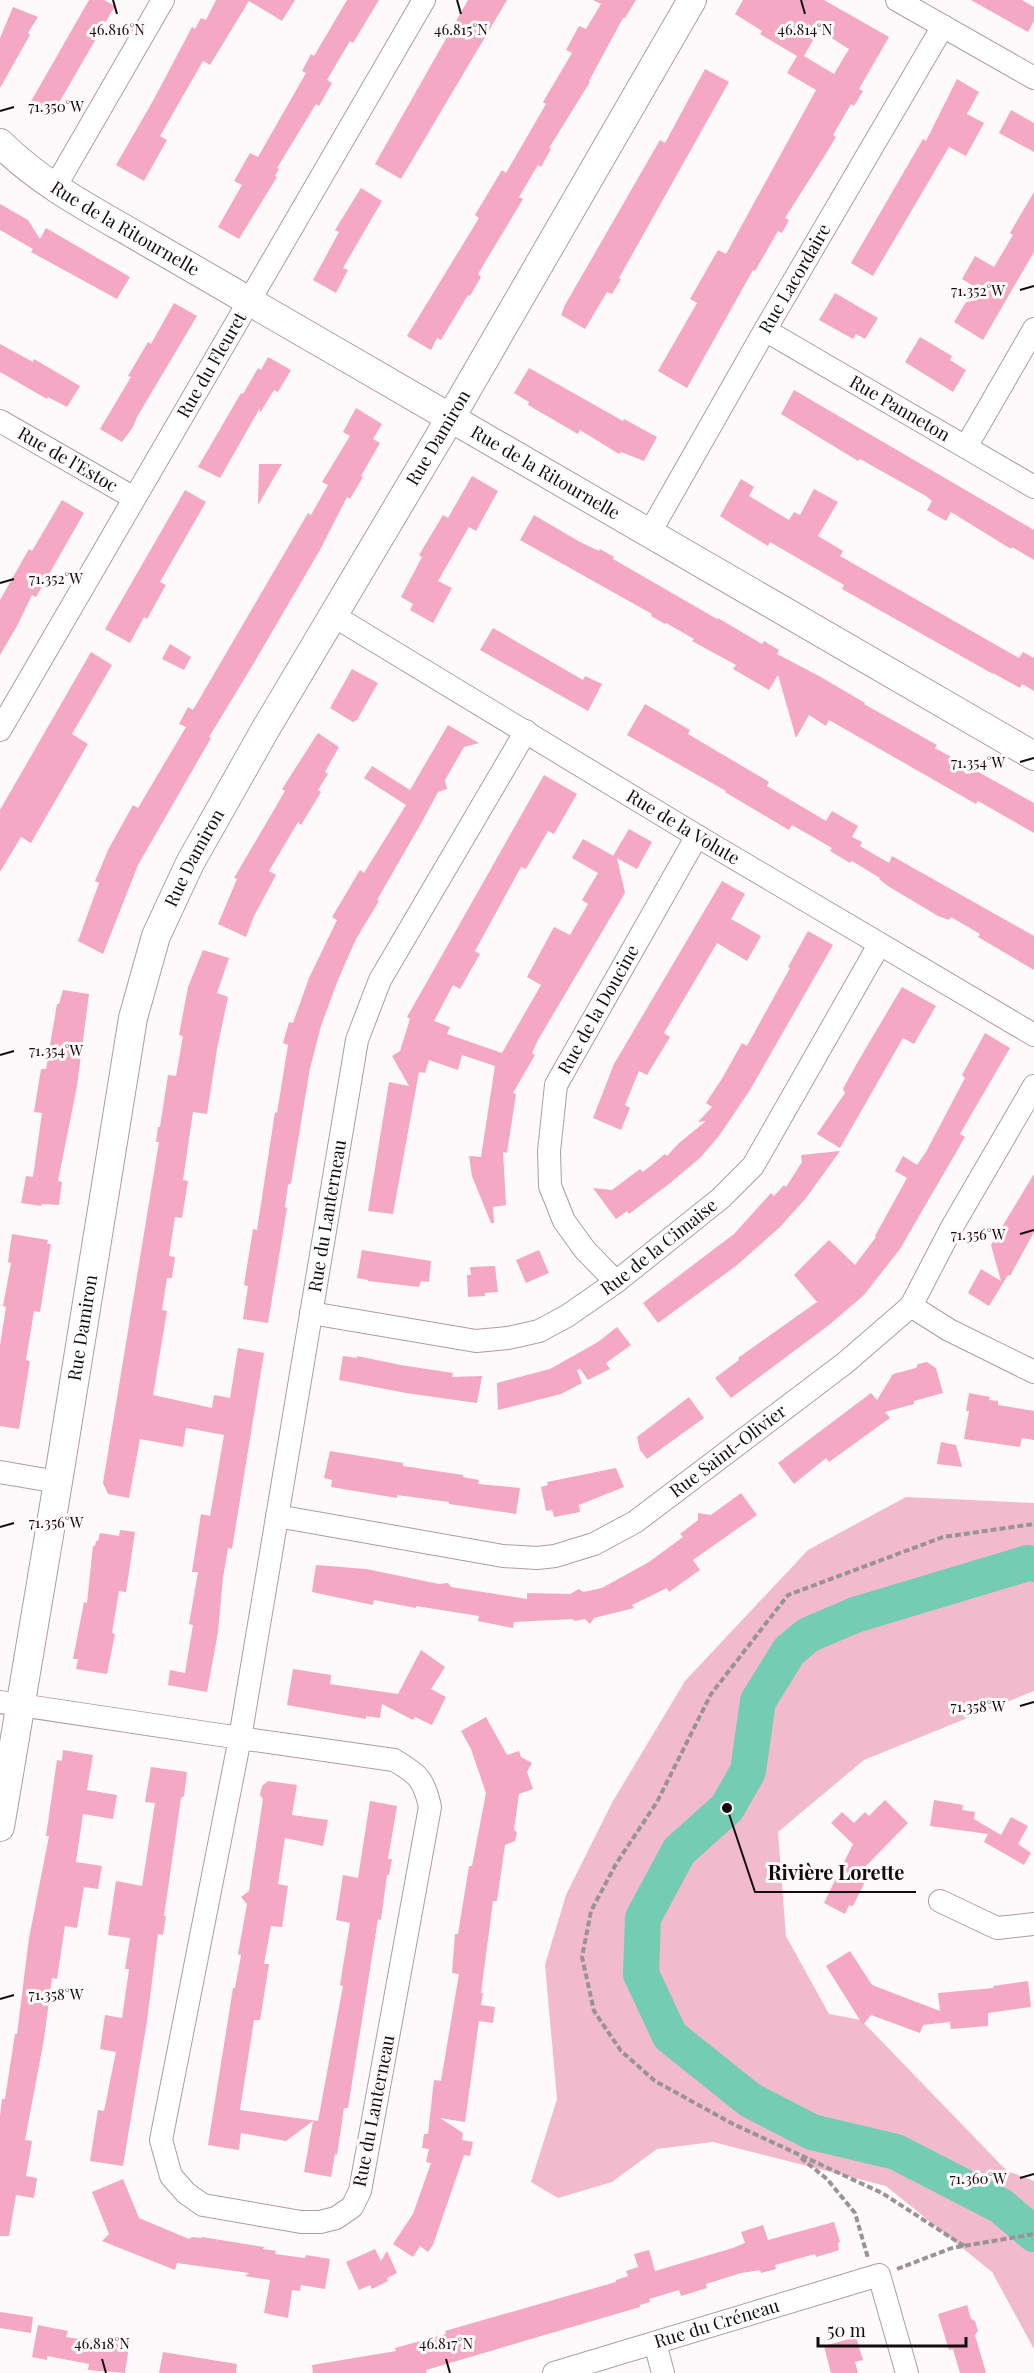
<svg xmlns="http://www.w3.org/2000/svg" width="1034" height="2373" font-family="'Playfair Display',serif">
<rect width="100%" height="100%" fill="#fef9fa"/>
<path fill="#f1bbcd" d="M906,1497L1034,1503V1691L864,1760L778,1832L786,1936L829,2014L861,2020L1007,2171L1034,2181V2349L992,2272L886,2186L713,2142L657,2149L612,2182L558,2198L531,2182L557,2099L545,1965L566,1895L613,1801L685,1681L808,1550Z"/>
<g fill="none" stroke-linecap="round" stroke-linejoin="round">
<path stroke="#74ccb2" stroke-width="36" d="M1034,1564L1028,1563L855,1615L808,1635L789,1651L758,1701L748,1771L727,1808L679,1851L643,1918L641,1974L670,2036L750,2100L812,2132L896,2152L1001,2206L1034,2234"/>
</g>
<g fill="#f4a8c3" fill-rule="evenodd">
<path d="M89,0H104L115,6L56,108L54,107L50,115L30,103Z"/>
<path d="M216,0H295L282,21L249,1L210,65L203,61L160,136L167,140L144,181L116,165L154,99L192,27L195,29L201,18L206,20Z"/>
<path d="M347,0H379L353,43L350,41L327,80L332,83L319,106L316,104L277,168L279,169L275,176L277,177L239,239L218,227L242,185L234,181L250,153L258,157L306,73L302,71L311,54L314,56Z"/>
<path d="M468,0H507L401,179L375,164Z"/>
<path d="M593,0H636L625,18H623L589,81L590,82L549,148L551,149L541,167L538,165L519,197L523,199L478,274L481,277L470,296L468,295L441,340L437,338L431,350L407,336L479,218L475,215L502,170L506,173L546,104L543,102L572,53L566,50L579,26L586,29L601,4Z"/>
<path d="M743,0H824L889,37L859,89L863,91L854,106L851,104L833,135L836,137L827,152L785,218L789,220L782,233L778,231L755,271L753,270L687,388L658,371L697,303L690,299L718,250L726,254L816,90L787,73L797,56L760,34L762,31L735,14ZM819,30L849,49L834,74L804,56Z"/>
<path d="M971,0H1022L1034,7V21L1028,32Z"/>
<path d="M13,7L38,17L28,33L30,35L0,88V38Z"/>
<path d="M705,69L729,82L619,278L621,279L612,294L607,292L585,329L561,315L565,305L660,140L665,143Z"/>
<path d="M957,79L979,92L967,114L984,123L966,156L949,147L873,276L851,263L923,139L926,141Z"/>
<path d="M1011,110L1034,123V152L999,133Z"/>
<path d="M361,188L382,201L343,268L348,270L336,293L313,280L339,232L335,230Z"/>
<path d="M1034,192V252L983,340L954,322L975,287L962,279L975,256L994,267L1013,235L1010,233Z"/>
<path d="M0,204L28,220L40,239L46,228L130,277L117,299L31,252L33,249L0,230Z"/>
<path d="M835,293L878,318L865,339L856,334L853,339L819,320Z"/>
<path d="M174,303L197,316L137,417L133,427L122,442L100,429L131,377L128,376L148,342L151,344Z"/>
<path d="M920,337L952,356L950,360L966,370L953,392L905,362Z"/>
<path d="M0,344L33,362L34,359L80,386L67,407L48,397L47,399L0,372Z"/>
<path d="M268,357L291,370L278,392L274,390L260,413V408L220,478L198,467L241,393L243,394L258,368L261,370Z"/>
<path d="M529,368L623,421L624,419L657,437L644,461L621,452L619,454L580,430L578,434L528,405L529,402L514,393Z"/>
<path d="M794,390L1034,530V560L1012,547L1011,549L951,512L946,521L927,510L932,501L926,496L860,459L858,461L781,414Z"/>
<path d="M356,408L382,424L373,439L380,443L361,476L363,477L350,499L347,497L320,550L251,668L209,737L211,738L138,865L103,954L78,941L99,883L95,881L108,850L133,805L138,808L186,727L179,724L188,707L193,710L308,513L311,515L328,485L322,482L350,436L343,432Z"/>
<path d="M259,464H282L258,505Z"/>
<path d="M472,476L498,491L476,531L469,527L438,581L452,588L433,623L410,610L413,604L401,597L422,557L419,555L443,515L448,518Z"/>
<path d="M741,479L754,487L749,496L789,520L794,512L800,515L814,489L838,502L818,536L843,551L840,556L1019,658L1023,652L1034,658V691L1022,684L1020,688L993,673V674L842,589L844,585L770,542L768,546L732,524L720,516Z"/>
<path d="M185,490L206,502L160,582L166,585L147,619L144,617L130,643L105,629Z"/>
<path d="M62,500L84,513L36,597L32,595L17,626L0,655V600L29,549L32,551Z"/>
<path d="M534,515L580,542L599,551L600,549L614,557L613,559L717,619L718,618L762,644L764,641L779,650L777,654L819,676L865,703L864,704L937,745L935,748L1034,803V833L978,801L976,804L829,720L826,726L809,715L796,738L778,675L769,690L733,669L736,665L692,641L694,639L666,623L665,624L651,616L652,614L520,540Z"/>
<path d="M493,628L583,680L585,676L602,684L588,711L480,650Z"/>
<path d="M170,644L191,657L184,670L162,659Z"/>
<path d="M91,652L112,665L72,734L88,744L31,843L21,837L0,872V810Z"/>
<path d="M352,669L378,683L357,720L353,722L330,708Z"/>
<path d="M645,704L690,730L688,734L769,782L767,786L826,821L832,811L858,826L852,837L862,842L860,846L889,863L892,856L1034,936V970L978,937L980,934L951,917L949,920L938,916L888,886L879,879L880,878L852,861L850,863L830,851L832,848L792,825L789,830L725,792L726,791L627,735Z"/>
<path d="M448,725L479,743L464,747L445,780L447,789L438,792L423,820L377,900L379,901L356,939L338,980L321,1026L310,1068L291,1183L288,1185L285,1207L287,1208L268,1323L243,1319L248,1286L244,1285L253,1229L257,1230L275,1112L277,1113L288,1045L283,1043L289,1022L293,1023L309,978L337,920L332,917L360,870L364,873L406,805L364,778L372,766L410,790Z"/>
<path d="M318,733L339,747L325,772L328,774L318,790L321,792L301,825L298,822L269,871L276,875L254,916L246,937L218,924L237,879L234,878L285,791L282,789Z"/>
<path d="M544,775L577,794L554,834L548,831L526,869L521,867L475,951L480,954L460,989L453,985L434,1021L450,1027L447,1034L502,1053L541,985L527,977L554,927L570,935L588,904L582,900L598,873L572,858L583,839L617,858L625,893L538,1040L532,1053L535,1055L513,1093L516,1094L507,1153L503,1152L506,1205L493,1207L494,1223H491L472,1176L469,1156L481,1157L495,1066L462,1055L458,1070L429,1060L425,1073L419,1072L393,1214L368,1211L389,1082L409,1086L392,1056L400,1051L410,1019L407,1017Z"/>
<path d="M629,829L652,842L637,869L613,856Z"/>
<path d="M722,881L745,894L731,919L761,936L747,961L717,943L664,1033L670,1037L647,1075L639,1071L625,1105L630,1108L621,1130L593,1118L614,1064Z"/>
<path d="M808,931L833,945L750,1090L719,1136L700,1158L669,1184L629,1214L627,1211L616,1219L593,1188L612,1190L640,1169L643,1172L665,1154L667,1156L679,1143L706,1121L698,1122L712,1107L706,1103L723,1077L742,1043L747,1046L790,968L788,967Z"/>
<path d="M203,950L229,958L217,993L228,997L217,1049L207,1114L193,1112L183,1180L188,1181L182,1218L175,1217L169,1256L175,1257L172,1278H167L162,1310L167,1311L153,1395L212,1408L214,1395L230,1398L238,1348L264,1353L232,1549L228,1548L223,1578L218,1632L207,1692L168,1685L170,1670L185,1673L193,1625L189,1624L198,1572H192L201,1514L210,1516L224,1435L186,1428L183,1447L140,1439L129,1498L108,1494L103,1483L159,1142H156L158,1127H160L168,1075L176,1076L183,1036L179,1035L188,987Z"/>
<path d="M902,987L936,1006L914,1044L903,1038L840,1148L817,1134L845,1093L843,1089L856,1065Z"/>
<path d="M63,990L89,994L77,1086L58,1181L62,1182L59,1205L42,1204L41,1206L21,1203L26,1176L33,1177L42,1113L34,1112L41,1069H46L57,1004H59Z"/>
<path d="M985,1033L1010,1048L960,1134L965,1137L900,1249L864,1295L829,1325L731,1398L715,1378L739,1360L738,1358L817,1302L794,1275L829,1240L855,1265L876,1237L875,1236L907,1178L895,1171L903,1156L917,1165L926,1152L965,1078L962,1075Z"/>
<path d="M840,1151L806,1198L780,1227L736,1266L658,1323L643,1303L734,1234L771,1193L774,1196L784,1185L786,1187L802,1162L801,1155Z"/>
<path d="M1034,1174V1232L1010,1276L1008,1275L989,1306L968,1293L981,1269L1001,1281L991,1245Z"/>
<path d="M12,1234L48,1240L47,1244H51L40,1312L34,1311L26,1360L30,1361L19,1429L0,1426V1346L6,1307L3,1306L11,1263L8,1262Z"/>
<path d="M362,1250L431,1261L429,1282L421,1281L419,1287L368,1281V1280L357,1278Z"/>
<path d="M539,1250L549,1273L526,1283L516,1260Z"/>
<path d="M495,1266L498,1292L485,1293V1296L468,1297L467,1275H471L470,1267Z"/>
<path d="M617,1327L631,1345L606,1363L610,1369L588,1380L580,1369L577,1370L582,1383L561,1394L498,1410L497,1383L550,1369L598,1342Z"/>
<path d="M343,1356L357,1358V1356L401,1365L453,1373L452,1377L482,1376L477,1403L406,1393L339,1380Z"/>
<path d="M927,1362L936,1368L943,1393L914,1401V1404L885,1412L890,1418L829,1462L826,1458L794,1484L778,1463L871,1393L877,1400L893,1374L916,1368L918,1364Z"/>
<path d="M969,1393L990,1397L989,1400L998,1401V1405L1034,1411V1440L1022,1438L1020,1447L964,1439L969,1411H966Z"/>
<path d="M689,1397L704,1418L647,1459L640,1450L637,1437Z"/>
<path d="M941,1442L956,1445L962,1467L937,1464Z"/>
<path d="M330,1451L403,1463V1466L463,1475V1477L479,1480L478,1484L520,1488L516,1514L449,1504V1502L397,1495V1498L331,1487L332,1480L324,1478Z"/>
<path d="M616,1468L624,1487L579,1505L580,1512L554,1517L552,1510L546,1511L541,1487L548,1485L547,1482Z"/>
<path d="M741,1493L757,1515L693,1560L700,1570L669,1592L667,1588L632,1605L634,1608L594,1618L590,1624L585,1619L574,1621L573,1619L514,1622L513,1628L478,1621L479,1616L416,1606V1608L374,1600L373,1605L312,1592L316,1565L366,1569L439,1584L448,1583L451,1587L527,1599V1593L570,1594L579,1589L583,1592L602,1588L649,1562L683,1537L680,1534L698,1520V1513L711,1515Z"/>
<path d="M120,1530L135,1532L126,1592L119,1591L112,1633L115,1634L107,1674L76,1669L78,1659H73L84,1602L87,1603L93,1546H95L96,1541H98L100,1533L119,1536Z"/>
<path d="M421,1650L445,1667L431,1689L446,1697L432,1725L415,1717L413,1720L382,1704L380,1718L366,1716V1719L287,1705L293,1669L331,1675L330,1684L398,1694Z"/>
<path d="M486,1717L507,1755L519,1751L521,1757L532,1763L527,1772L533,1789L519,1794L514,1829L517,1833L515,1841L505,1845L497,1901H493L481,1993H483L481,2005L495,2007L493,2023L479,2021L465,2122L440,2118L463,2133L462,2140L473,2142L470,2156L464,2155L433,2245L428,2252L420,2246L413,2257L393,2244L413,2214L431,2163L426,2162L429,2149L422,2148L424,2134H428L434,2080L441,2081L459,1974L452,1973L455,1934H458L469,1866H472L486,1793L471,1749L461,1731Z"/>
<path d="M63,1750L93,1755L87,1790L117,1795L113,1819L83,1814L76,1862L102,1866L98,1889L84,1887L77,1928L65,1926L57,1979L52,1978L44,2039L25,2140L32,2141L26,2176L37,2178L34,2198L16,2195L9,2236H0V2116L2,2099H5L15,2034H17L29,1938L49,1836H46L57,1760L62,1761Z"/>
<path d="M151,1767L187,1772L184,1796L181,1798L164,1916H166L163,1935L158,1934L147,2021L123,2166L90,2161L98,2110L104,2111L116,2052L100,2049L105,2015L122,2018L129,1969H125L130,1938L108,1935L116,1881L142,1886L155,1803L145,1802Z"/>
<path d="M268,1781L297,1785L292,1815L328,1820L323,1846L285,1838L278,1884L288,1886L282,1927L271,1926L264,1964H269L260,2020H254L240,2110L318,2121L343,1986L340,1985L350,1923L336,1920L343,1875L358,1878L370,1801L397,1806L388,1859H392L389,1875H387L381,1920L378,1919L348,2108H344L337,2155L335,2154L331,2177L304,2172L313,2121L286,2141L241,2133L239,2150L208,2145L233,1988H235L241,1955L238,1954L247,1904L241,1897L249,1891L263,1799L260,1795L262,1786Z"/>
<path d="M885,1800L908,1823L865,1867L871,1870L853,1906L849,1905L845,1914L824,1903L853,1844L831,1823L842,1812L854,1823L865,1812L869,1816Z"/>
<path d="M934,1800L963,1805L962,1810L975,1812L974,1819L1001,1835L1011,1817L1028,1826L1018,1844L1031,1853L1024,1865L984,1842L988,1834L930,1826Z"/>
<path d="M850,1951L872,1985L940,2011L938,1993L994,1988L993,1986L1028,1981L1031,2007L988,2013V2026L951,2029L950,2022L923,2025L920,2033L871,2015L863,2025L826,1966Z"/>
<path d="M123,2179L139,2218L189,2239L192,2237L201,2238L202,2237L264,2247L263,2249L276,2251L275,2254L305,2258L306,2255L330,2259L325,2289L301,2285L300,2291L292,2290L288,2318L264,2313L270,2280L245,2276L249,2273L177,2263L175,2270L102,2241L109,2234L92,2192Z"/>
<path d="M834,2222L840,2242L838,2243L839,2250L833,2252L816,2257L815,2254L775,2265L776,2269L761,2273L760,2270L741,2273L706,2284L707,2288L681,2296L679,2290L649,2299L650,2302L640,2305V2307L426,2370L427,2373H313L312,2365L396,2351L395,2348L446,2334L445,2331L616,2282V2280L628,2276L626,2271L638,2267L634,2254L649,2250L655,2271L733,2248L745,2243L741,2232L763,2225L768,2240Z"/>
<path d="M375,2249L381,2261L387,2251L397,2273L387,2278L388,2281L372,2289L370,2285L359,2290L346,2262Z"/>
<path d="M967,2305L971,2319L975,2321L978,2331L975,2335L986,2373H960L953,2349L949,2350L938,2314Z"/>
<path d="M0,2312L33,2317L31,2333L0,2328Z"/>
<path d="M38,2325L68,2331L66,2337L129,2346L125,2373L88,2370L89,2364L47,2356V2360L32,2357Z"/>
<path d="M856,2337L863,2360L855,2362L858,2373H831L824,2346Z"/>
<path d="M163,2352L237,2364L236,2373H159Z"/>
</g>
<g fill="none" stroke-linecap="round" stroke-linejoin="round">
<g stroke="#b19ba2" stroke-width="24">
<g id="minor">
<path d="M897,0L1034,78"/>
<path d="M55,187L163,0"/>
<path id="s1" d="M765,330L1034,487"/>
<path id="s2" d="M0,421L134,498"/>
<path d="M966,447L1034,329"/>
<path id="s3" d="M649,534L765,330L943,26"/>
<path id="s4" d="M334,616L697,836L1034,1035"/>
<path id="s5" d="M0,730L424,0"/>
<path id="s6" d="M616,1282L585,1250L564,1221L550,1186L549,1151L556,1085L697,836"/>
<path d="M911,1306L949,1330L1034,1372"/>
<path id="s7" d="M311,1313L476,1341L508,1338L539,1331L567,1316L616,1282L721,1198L753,1166L879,945"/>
<path d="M0,1472L58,1482"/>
<path id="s8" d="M277,1516L503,1556L537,1558L555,1556L594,1544L635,1522L845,1363L911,1306L952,1227L1034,1086"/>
<path id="s9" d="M0,1702L240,1738L357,1040L380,980L526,731"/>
<path d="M240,1738L394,1760C418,1774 424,1779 430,1807L360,2191L352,2207L336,2218L320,2222H301L203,2205L186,2193L171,2176L161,2140Z"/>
<path d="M940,1901L997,1928L1034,1924"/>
<path d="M655,2343L663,2373"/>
<path id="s10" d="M554,2373L879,2275L907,2373"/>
</g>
</g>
<g stroke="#b19ba2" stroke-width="30">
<g id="tertiary">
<path id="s11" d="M0,143C42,185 96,212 147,242L1034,756"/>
<path id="s12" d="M0,1827L58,1482L133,1018L156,936L190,863L265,730L451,417L692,0"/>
</g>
</g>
<g stroke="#9a9395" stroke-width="4" stroke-dasharray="6 3" stroke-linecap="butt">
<path d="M801,2158L827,2179L855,2213L868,2258"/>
<path d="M964,2246L882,2193L733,2124L655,2081L621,2051L594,2011L582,1957L591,1911L616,1864L657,1802L711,1694L788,1595L943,1537L1034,1524"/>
<path d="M897,2269L952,2248L1034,2234"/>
</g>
<use href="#minor" stroke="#fff" stroke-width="22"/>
<use href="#tertiary" stroke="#fff" stroke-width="28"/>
</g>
<path fill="none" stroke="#130b0e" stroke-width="2" d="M113,0L117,14M457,0L461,14M801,0L805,14M0,111L14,107M1020,290L1034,286M0,583L14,579M1020,762L1034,758M0,1055L14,1051M1020,1234L1034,1230M0,1527L14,1523M1020,1706L1034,1702M0,1999L14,1995M1020,2178L1034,2174M102,2359L106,2373M446,2359L450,2373"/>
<g text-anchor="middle" stroke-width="6" stroke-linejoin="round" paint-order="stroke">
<g font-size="18" fill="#130b0e" stroke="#fef9fa">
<text dy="6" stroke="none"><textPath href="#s11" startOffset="152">Rue de la Ritournelle</textPath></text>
<text dy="6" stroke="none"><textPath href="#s3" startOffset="294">Rue Lacordaire</textPath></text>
<text dy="6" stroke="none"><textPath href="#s5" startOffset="422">Rue du Fleuret</textPath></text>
<text dy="6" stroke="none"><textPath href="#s1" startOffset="156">Rue Panneton</textPath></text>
<text dy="6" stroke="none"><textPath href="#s12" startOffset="1478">Rue Damiron</textPath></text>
<text dy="6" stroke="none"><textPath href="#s2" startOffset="78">Rue de l'Estoc</textPath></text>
<text dy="6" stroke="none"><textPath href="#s11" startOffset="638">Rue de la Ritournelle</textPath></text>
<text dy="6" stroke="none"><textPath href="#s4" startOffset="408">Rue de la Volute</textPath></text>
<text dy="6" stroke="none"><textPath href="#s12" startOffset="992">Rue Damiron</textPath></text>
<text dy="6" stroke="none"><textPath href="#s6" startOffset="306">Rue de la Doucine</textPath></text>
<text dy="6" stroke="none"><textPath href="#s9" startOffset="772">Rue du Lanterneau</textPath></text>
<text dy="6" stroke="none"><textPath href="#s7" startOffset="378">Rue de la Cimaise</textPath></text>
<text dy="6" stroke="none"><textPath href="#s12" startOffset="506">Rue Damiron</textPath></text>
<text dy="6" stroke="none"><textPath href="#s8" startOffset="486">Rue Saint-Olivier</textPath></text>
<text transform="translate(374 2111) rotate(-79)" y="6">Rue du Lanterneau</text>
<text dy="6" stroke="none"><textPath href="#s10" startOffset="170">Rue du Créneau</textPath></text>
</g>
</g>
<g font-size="15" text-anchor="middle" fill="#130b0e" stroke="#fef9fa" stroke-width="6" stroke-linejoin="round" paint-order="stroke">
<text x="117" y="35">46.816°N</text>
<text x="461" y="35">46.815°N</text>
<text x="805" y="35">46.814°N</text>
<text x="56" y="112">71.350°W</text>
<text x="978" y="296">71.352°W</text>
<text x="56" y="584">71.352°W</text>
<text x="978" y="768">71.354°W</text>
<text x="56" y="1056">71.354°W</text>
<text x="978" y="1240">71.356°W</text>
<text x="56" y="1528">71.356°W</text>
<text x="978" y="1712">71.358°W</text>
<text x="56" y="2000">71.358°W</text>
<text x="978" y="2184">71.360°W</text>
<text x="102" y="2349">46.818°N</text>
<text x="446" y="2349">46.817°N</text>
</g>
<path fill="none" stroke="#130b0e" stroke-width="2" d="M727 1808L755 1892H916"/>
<circle fill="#130b0e" stroke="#fef9fa" stroke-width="2" cx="727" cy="1808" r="6"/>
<g font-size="20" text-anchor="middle" font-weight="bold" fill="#130b0e" stroke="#fef9fa" stroke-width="6" stroke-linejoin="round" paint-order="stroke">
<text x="836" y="1880">Rivière Lorette</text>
</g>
<path d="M818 2337v9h148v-9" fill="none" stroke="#130b0e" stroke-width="3"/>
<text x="827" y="2337" font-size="18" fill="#130b0e" stroke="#fef9fa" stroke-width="4.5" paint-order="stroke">50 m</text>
</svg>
